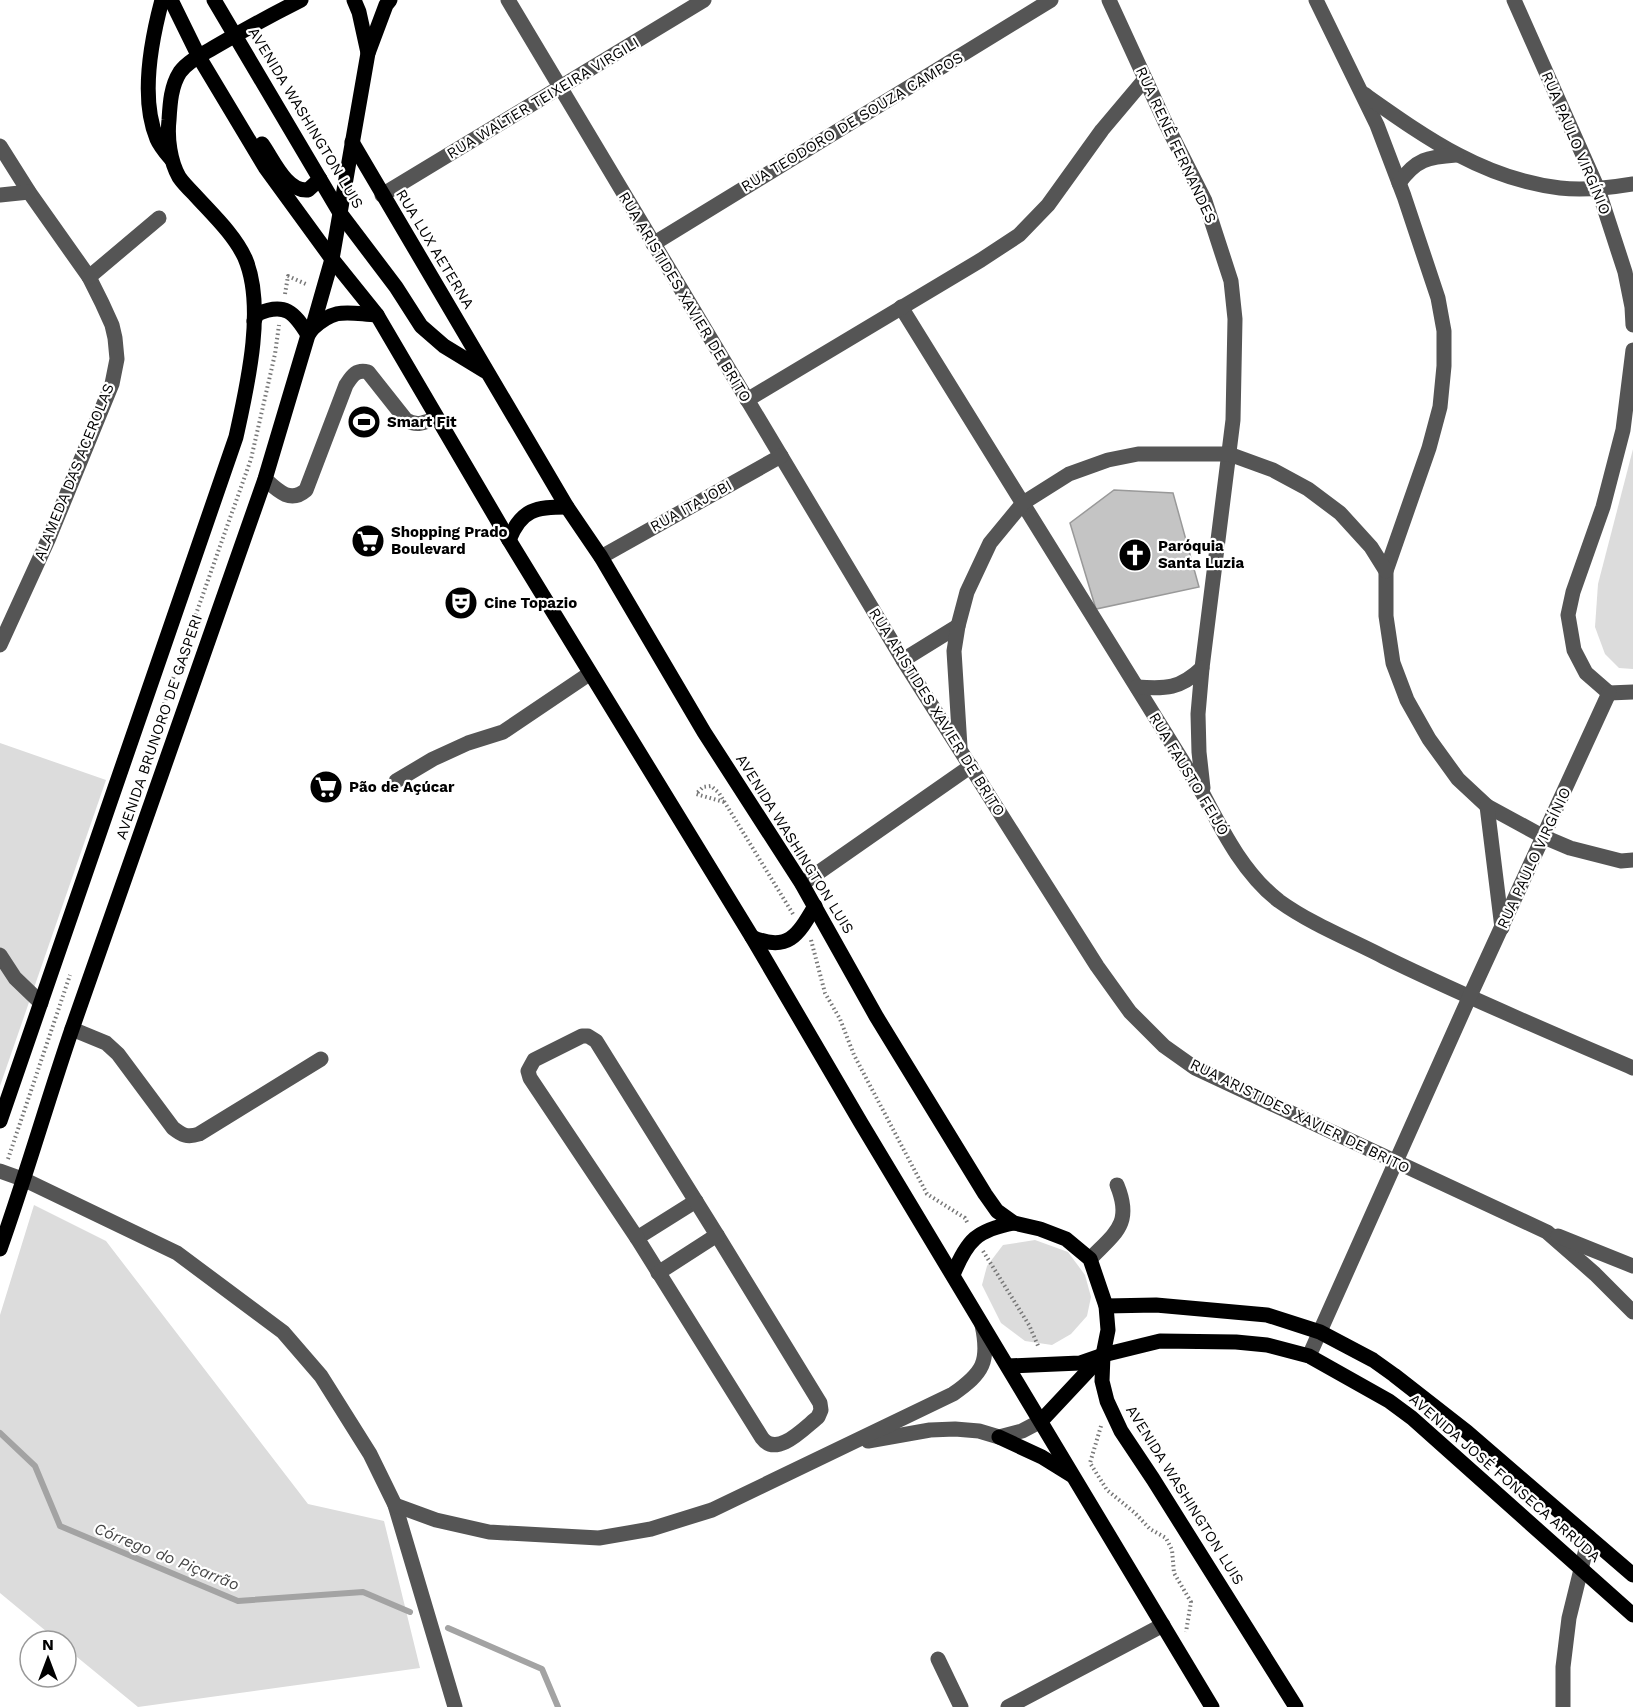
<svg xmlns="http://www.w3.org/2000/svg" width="1633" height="1707" font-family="'Work Sans',sans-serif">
<rect width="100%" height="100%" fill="#fff"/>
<g fill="#dcdcdc">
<path d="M1633,449V669L1619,668L1605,654L1595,627L1598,584Z"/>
<path d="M0,743L106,780L0,1086Z"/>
<path d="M34,1205L106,1241L308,1504L384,1521L420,1668L138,1707L66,1648V1641H58L0,1593V1315Z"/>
<path d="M1035,1240L1068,1252L1085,1275L1091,1297L1087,1316L1071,1334L1052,1345L1025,1341L1001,1323L982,1285L987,1266L1003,1245Z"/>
</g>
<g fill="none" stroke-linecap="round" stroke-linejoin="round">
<g stroke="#a3a3a3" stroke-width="6">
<path d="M0,1433L35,1466L60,1526L238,1601L363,1592L410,1612"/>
<path d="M448,1628L542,1669L558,1707"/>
</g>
</g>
<path fill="#c4c4c4" stroke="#999" stroke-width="1.5" d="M1114,490L1173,493L1199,587L1096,609L1070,523Z"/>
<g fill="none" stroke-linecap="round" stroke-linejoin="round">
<g stroke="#777" stroke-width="4" stroke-dasharray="1.5 3" stroke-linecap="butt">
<path d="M285,294L288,276L308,285"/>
<path d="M158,721L251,459L275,354L279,325"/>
<path d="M724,802L696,794L703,787L711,786L719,793L793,914"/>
<path d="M811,940L825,993L840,1019L854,1055L927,1194L965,1218L968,1224"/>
<path d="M8,1159L70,975"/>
<path d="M983,1251L1029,1325L1039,1348"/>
<path d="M1101,1426L1090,1463L1107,1490L1135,1513L1150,1529L1166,1538L1172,1550L1174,1573L1191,1602L1186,1632"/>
</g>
<g stroke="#555" stroke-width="15">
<path d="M508,0L903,660L1097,966L1130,1012L1164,1046L1195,1068L1547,1232L1595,1274L1633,1312"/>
<path d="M1109,0L1165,122L1205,201L1231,281L1235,319L1233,420L1202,668L1198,714L1199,752L1203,788"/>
<path d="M1316,0L1377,125L1404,196L1438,298L1444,331V366L1440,407L1429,448L1386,571V616L1393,663L1407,700L1429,739L1458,779L1487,806L1544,837L1570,848L1621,861L1633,860"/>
<path d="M1514,0L1598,189L1625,272L1632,307L1633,325"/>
<path d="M1364,94C1425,137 1483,179 1560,188C1584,191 1609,188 1633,184"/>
<path d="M0,146L29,192L89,277L102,303L112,325L115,338L117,359L112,384L48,540L0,645"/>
<path d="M1399,183C1416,159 1428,157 1456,155"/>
<path d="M0,195L29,192"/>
<path d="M382,195L704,0"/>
<path d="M653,244L1051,0"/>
<path d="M89,277L159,218"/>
<path d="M901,307L1203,794C1223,832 1244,874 1279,901C1311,924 1349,939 1384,957C1466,997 1549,1032 1633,1068"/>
<path d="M747,400L981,260L1019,235L1048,205L1102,130L1145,79"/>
<path d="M265,479C277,490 290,504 306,490L346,385C352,376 356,369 368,372L406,420C418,427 425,422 437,418"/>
<path d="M601,557L781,456"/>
<path d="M903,660L958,626"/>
<path d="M1137,687C1166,689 1180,689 1202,668"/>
<path d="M1609,693L1586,673L1574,650L1568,615L1573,592L1603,507L1623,430L1633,350"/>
<path d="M1609,693L1633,692"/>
<path d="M960,747L954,651L958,626L967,592L990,543L1023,503L1069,474L1108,460L1138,454H1229L1273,470L1308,489L1340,513L1371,547L1386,571"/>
<path d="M396,781L433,759L468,743L503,732L589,674"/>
<path d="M1487,806L1502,928"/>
<path d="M802,884L971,766"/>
<path d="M0,955L15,978L41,1003"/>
<path d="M72,1029L106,1043L118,1054L173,1128C182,1135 187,1138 199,1134L321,1059"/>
<path d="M0,1171L25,1180L177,1253L283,1332L321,1376L370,1454L395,1505L455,1707"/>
<path d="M696,1201L637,1238L762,1438C777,1458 804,1428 818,1417L821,1410L820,1403L717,1235"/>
<path d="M1558,1236L1633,1266"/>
<path d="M637,1238L530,1078L528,1071L534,1060L582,1036H588L596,1041L717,1235L658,1273"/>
<path d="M1090,1259C1115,1233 1133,1224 1117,1185"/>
<path d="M1309,1356L1469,998L1609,693"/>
<path d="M868,1441L930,1430L955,1429L979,1431L999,1437L1022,1431L1041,1421"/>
<path d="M395,1505L436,1520L489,1532L599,1538L651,1529L712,1510L953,1394C983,1373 990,1362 982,1325"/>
<path d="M938,1659L961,1707"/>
<path d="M1008,1707L1163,1625"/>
<path d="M1563,1707V1667L1569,1618L1589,1537"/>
</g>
<g stroke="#000" stroke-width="15">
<path d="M162,0C151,41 140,99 157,139C160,146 166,153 171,159"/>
<path d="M171,0L199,57L265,167L332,259L377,315L509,540L752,937L861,1123L1212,1707"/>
<path d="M214,0L340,213L396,287L421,326L444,346L485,371"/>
<path d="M354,0L359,12L368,53"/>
<path d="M352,142L567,507L601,557L704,732L802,884L876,1016L985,1194L997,1211L1014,1223L1040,1229L1066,1239L1090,1259L1106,1306L1108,1330L1103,1355L1102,1381L1107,1401L1121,1431L1153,1479L1296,1707"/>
<path d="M262,144C273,159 286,192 308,190L320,179"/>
<path d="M254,321L257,314C285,302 294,312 308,335"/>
<path d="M312,329C336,307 346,313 377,315"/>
<path d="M509,540C521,509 536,507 567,507"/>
<path d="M752,937C788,953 798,935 815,906"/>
<path d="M0,1121L236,437C247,387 266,307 245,258C234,234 211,213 194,194C189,189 183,183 179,177C170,161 167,138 169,120C170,103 171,86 180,72C188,61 203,54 213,48C242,31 271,15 301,0"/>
<path d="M0,1249C26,1176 47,1102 72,1029L265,479L308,335L312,329L332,259L368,53L386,5L390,0"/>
<path d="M953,1275C967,1240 977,1230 1014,1223"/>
<path d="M1106,1306L1156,1305L1267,1315L1320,1332L1373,1360L1394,1375L1467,1432L1633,1575"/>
<path d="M1008,1366L1080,1363L1103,1355L1160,1341L1236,1342L1267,1345L1309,1356L1389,1401L1412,1418L1633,1615"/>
<path d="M1041,1421L1101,1357"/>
<path d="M999,1437L1042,1457L1071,1475"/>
</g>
</g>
<defs>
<g id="stadium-disc" transform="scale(1.725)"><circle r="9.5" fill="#000" stroke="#fff"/><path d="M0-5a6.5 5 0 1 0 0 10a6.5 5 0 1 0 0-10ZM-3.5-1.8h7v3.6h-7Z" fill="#fff"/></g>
<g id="supermarket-disc" transform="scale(1.725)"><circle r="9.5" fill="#000" stroke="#fff"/><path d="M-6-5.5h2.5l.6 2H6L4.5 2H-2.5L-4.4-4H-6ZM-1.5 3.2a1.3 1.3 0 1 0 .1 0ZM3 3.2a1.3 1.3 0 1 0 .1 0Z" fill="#fff"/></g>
<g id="church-disc" transform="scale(1.725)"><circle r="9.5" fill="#000" stroke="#fff"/><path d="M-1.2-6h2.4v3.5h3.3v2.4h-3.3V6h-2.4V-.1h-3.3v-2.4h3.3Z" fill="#fff"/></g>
<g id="theatre-disc" transform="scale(1.725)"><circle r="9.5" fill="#000" stroke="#fff"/><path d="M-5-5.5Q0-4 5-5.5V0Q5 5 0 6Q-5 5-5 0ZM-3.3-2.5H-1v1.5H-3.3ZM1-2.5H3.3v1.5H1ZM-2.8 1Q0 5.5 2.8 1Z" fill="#fff"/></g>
</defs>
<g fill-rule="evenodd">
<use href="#stadium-disc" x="364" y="422"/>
<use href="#supermarket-disc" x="368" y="541"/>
<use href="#church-disc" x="1135" y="555"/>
<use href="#theatre-disc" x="461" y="603"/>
<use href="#supermarket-disc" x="326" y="787"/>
</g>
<g text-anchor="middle" stroke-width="4.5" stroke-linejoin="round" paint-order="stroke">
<g font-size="15" fill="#000" stroke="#fff">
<text transform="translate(543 98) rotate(-31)" y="5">RUA WALTER TEIXEIRA VIRGILI</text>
<text transform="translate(306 118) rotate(59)" y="5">AVENIDA WASHINGTON LUIS</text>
<text transform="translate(852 122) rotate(-31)" y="5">RUA TEODORO DE SOUZA CAMPOS</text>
<text transform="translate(1576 143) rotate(67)" y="5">RUA PAULO VIRGÍNIO</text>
<text transform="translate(1176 145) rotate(65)" y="5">RUA RENÊ FERNANDES</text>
<text transform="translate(435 249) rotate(59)" y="5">RUA LUX AETERNA</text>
<text transform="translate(685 297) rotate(59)" y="5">RUA ARISTIDES XAVIER DE BRITO</text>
<text transform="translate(74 472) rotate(-68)" y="5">ALAMEDA DAS ACEROLAS</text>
<text transform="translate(691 506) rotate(-29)" y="5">RUA ITAJOBI</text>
<text transform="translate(937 712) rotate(58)" y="5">RUA ARISTIDES XAVIER DE BRITO</text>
<text transform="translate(159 727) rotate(-71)" y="5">AVENIDA BRUNORO DE GASPERI</text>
<text transform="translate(1189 774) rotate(59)" y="5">RUA FAUSTO FEIJÓ</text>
<text transform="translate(795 844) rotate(58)" y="5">AVENIDA WASHINGTON LUIS</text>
<text transform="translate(1534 858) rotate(-65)" y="5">RUA PAULO VIRGÍNIO</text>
<text transform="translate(1300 1116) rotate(26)" y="5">RUA ARISTIDES XAVIER DE BRITO</text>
<text transform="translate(1505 1478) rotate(41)" y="5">AVENIDA JOSÉ FONSECA ARRUDA</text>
<text transform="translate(1185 1495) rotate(58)" y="5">AVENIDA WASHINGTON LUIS</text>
</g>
<g font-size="15" font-weight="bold" fill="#000" stroke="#fff" text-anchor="start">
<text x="387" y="427">Smart Fit</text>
<text x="391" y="537">Shopping Prado<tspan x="391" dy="17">Boulevard</tspan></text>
<text x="1158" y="551">Paróquia<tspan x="1158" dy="17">Santa Luzia</tspan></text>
<text x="484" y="608">Cine Topazio</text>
<text x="349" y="792">Pão de Açúcar</text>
</g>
<g font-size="16" font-style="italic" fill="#444" stroke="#fff">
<text transform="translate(167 1556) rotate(22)" y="6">Córrego do Piçarrão</text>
</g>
</g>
<g transform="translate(48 1659)"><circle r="28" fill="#ffffff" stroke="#999999" stroke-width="1.5"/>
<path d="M0-4.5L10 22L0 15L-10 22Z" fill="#000000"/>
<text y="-9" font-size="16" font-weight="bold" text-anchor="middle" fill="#000000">N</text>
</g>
</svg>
